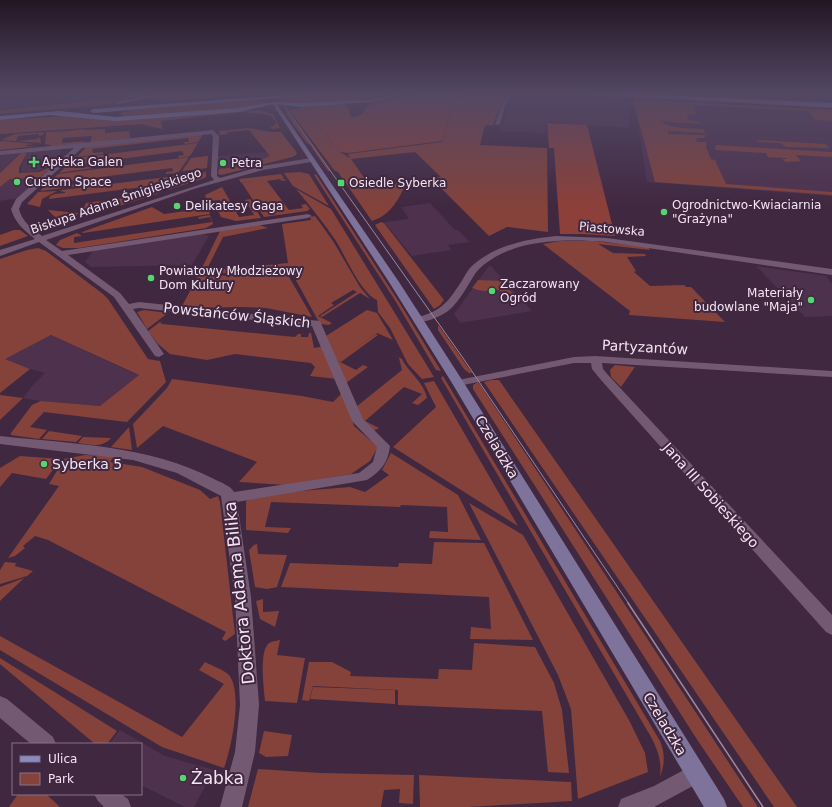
<svg xmlns="http://www.w3.org/2000/svg" width="832" height="807" font-family="'DejaVu Sans',sans-serif">
<rect width="100%" height="100%" fill="#402840"/>
<g fill="#4d314d">
<path d="M0,94H134L121,98L0,109Z"/>
<path d="M518,94H573L572,101L589,99L588,95L616,96L617,100L629,101L630,128L546,122V133L501,132L500,125L504,124L507,108L513,97Z"/>
<path d="M632,99L832,110V196L647,182L639,129Z"/>
<path d="M55,149L62,150L56,162L49,164L39,171L21,173L22,165L29,151Z"/>
<path d="M268,152L270,156L245,166L219,169L218,156Z"/>
<path d="M20,153L0,173V155Z"/>
<path d="M32,178L29,181H36L18,198L0,201V187L10,179Z"/>
<path d="M430,203L455,230H458L470,242L448,245L451,250L412,256L384,222L409,219L401,207Z"/>
<path d="M202,234L209,236L192,265L91,267L85,262L93,251Z"/>
<path d="M489,266H491L532,311L460,323L454,314Z"/>
<path d="M756,266L826,276L832,284V316L805,317Z"/>
<path d="M51,335L131,372L139,375L100,406L41,401L23,398L33,385L45,373L30,369L4,359Z"/>
<path d="M120,730L165,756L214,770L194,807H185L141,785V744H109Z"/>
</g>
<g fill="#84423b">
<path d="M134,94H149L115,103L94,106L0,114V110L121,98Z"/>
<path d="M170,94H257L167,101L151,99L157,96Z"/>
<path d="M336,94H380L383,96L371,100L285,104L281,97Z"/>
<path d="M504,96L493,125H485L480,145L547,148L548,232L507,227L489,236L435,182L409,186L408,182L441,177L415,152L351,159L370,186L402,183L405,186C397,202 390,215 372,221L338,172L335,171L289,110L313,105L308,109L340,152L350,158L348,154L442,142L455,97Z"/>
<path d="M260,99L256,101H266V103L260,106L208,111L123,117L121,115V113L132,110Z"/>
<path d="M633,99L832,110V121L816,120L808,111L692,105L697,115L687,114L688,120L700,121L701,124L660,121C671,129 689,128 703,129L705,133L668,131L669,134L706,135L704,138H696L697,142H706L707,146L706,147L711,159L715,160L726,184L832,192V195L655,182Z"/>
<path d="M258,110L273,114L280,128L274,129L270,128L277,123L270,115L242,112L161,121L162,129L141,124L0,134V120L65,116L108,119Z"/>
<path d="M287,111L331,171H328L310,145L307,143L285,113Z"/>
<path d="M249,128L271,132H281L297,153L296,155L292,157L221,175L218,174L219,169L245,166L270,156L249,130L227,132L228,134L220,135L219,131Z"/>
<path d="M85,129L84,132L85,130L105,129V133L129,131L130,138L90,143L92,136L63,138L62,143L86,141L82,143L53,146L45,144L46,132L66,131V133L67,131Z"/>
<path d="M44,132L43,135L39,136V134L18,136L16,141L37,139L40,137L41,143L1,140L15,134Z"/>
<path d="M204,133L198,142L185,144L184,142H189L188,138L92,149L93,153L103,152V154L77,157L87,146Z"/>
<path d="M757,140L825,144L830,148L786,147L780,143L759,142Z"/>
<path d="M2,141L35,144L26,145L25,146H37L0,150V142Z"/>
<path d="M198,143L190,156L179,158L178,156L184,155L182,151L81,164V168L93,166V168L59,173L76,158Z"/>
<path d="M716,145L832,152V157L796,155L801,161L786,162L782,159H787L786,158L768,157L766,153L716,150L715,147Z"/>
<path d="M21,153H27L19,168V173L39,172L53,166L36,181H29L32,178L10,179L0,187V173Z"/>
<path d="M208,156L207,168L182,171L191,158Z"/>
<path d="M189,157L178,173L166,174V172L173,171L172,168L69,181V185L79,184V186L40,191L58,174Z"/>
<path d="M206,172V177L202,179L167,190L179,174H184L186,179L198,176V175L200,173Z"/>
<path d="M300,172L309,174L329,206L293,186L284,173Z"/>
<path d="M281,174L284,178H281L287,180L282,181L280,179L267,181L289,210L303,208L301,205L306,204L310,209L307,211L264,217L242,183L277,178L241,183L239,179Z"/>
<path d="M316,174L399,302L441,371L436,370L396,302L314,175Z"/>
<path d="M175,176L162,192L153,193V191L160,190L158,185L49,199L50,196L55,194L65,193V192L60,191L62,190Z"/>
<path d="M222,187L239,217L254,215L245,200L250,199L261,218L236,221L221,217L218,211L224,210L220,200L207,201L205,195Z"/>
<path d="M296,189L331,209L434,377L422,379L408,364L390,328L378,312L377,300C360,292 346,257 336,241C324,223 310,206 296,189Z"/>
<path d="M57,191L42,199L40,207L27,204L38,192Z"/>
<path d="M160,193L119,206L110,200Z"/>
<path d="M107,200L116,207L94,214L81,213L86,203Z"/>
<path d="M152,207L164,214L208,208L210,214L83,233L82,232Z"/>
<path d="M48,210L78,213L74,221L46,231L32,222L48,229L61,225L59,224L64,222L54,216Z"/>
<path d="M210,215L213,224L206,228L79,248H63L56,245L60,240L77,233L82,236L74,237V243L212,222L210,217L199,219L198,217Z"/>
<path d="M315,216L333,241L360,287L370,299L360,293L322,317L320,316L357,292L353,290L331,303L334,305L318,316L332,323L329,325L320,324L292,273H207L202,272L201,270L220,231L259,225L268,228L223,237L206,271L288,263L282,224L311,220L310,217Z"/>
<path d="M381,222L384,223L444,300L440,305L434,309L375,225Z"/>
<path d="M14,230H20L28,236L0,246V235Z"/>
<path d="M560,241H594L648,247L650,250L598,244L613,253L645,254L646,256L627,257L636,271L634,272L650,286L684,285L686,287H691L725,322L629,315L630,311L543,244Z"/>
<path d="M38,248L46,251L103,294L108,299L148,359L160,361L166,382L127,422L44,412L30,427L47,430L39,439L11,435V433L32,405L41,401L100,406L139,375L51,335L5,359L30,369L0,393V259L27,250Z"/>
<path d="M288,275L312,317L266,308L242,307L183,308L182,306L198,276Z"/>
<path d="M478,280L501,281L513,294L507,295C496,286 496,292 485,291C480,291 476,289 472,288Z"/>
<path d="M144,310L168,313L147,329L137,312Z"/>
<path d="M367,310L377,313L393,340L377,333L356,348L376,334L378,335L341,362L338,361L356,370L363,365L368,367L346,383L326,336Z"/>
<path d="M160,322L162,324L295,337L298,334H301V337H308L309,333H311L314,348L325,346L338,379L310,376L315,367L311,363L235,354L207,360L170,354L158,344L148,331Z"/>
<path d="M438,326H439L472,373H469L464,369L438,330Z"/>
<path d="M391,354L402,359C408,372 424,382 427,398L418,405L412,403L422,394L404,387L365,421L379,428L373,431L366,426L356,407L402,370L399,358Z"/>
<path d="M615,365L635,367L621,387L611,377L610,370Z"/>
<path d="M443,376L660,741C665,753 665,764 660,777C662,762 658,750 651,737L441,378Z"/>
<path d="M172,379L302,396L333,402L343,392L354,426L378,447L370,461L351,474L286,485L239,482L257,462L163,426L137,448L133,424L167,388Z"/>
<path d="M491,380H499L797,807H774L484,382Z"/>
<path d="M434,381L518,526L393,447L436,407L424,383Z"/>
<path d="M478,382L481,386L758,807H743L698,741L473,389V385Z"/>
<path d="M0,395L23,398L0,420Z"/>
<path d="M129,427L132,450L111,447Z"/>
<path d="M49,431L82,436L76,442L42,439Z"/>
<path d="M83,437L111,438C103,448 90,445 78,443Z"/>
<path d="M391,453L458,495L481,540L429,538L430,531L448,532L447,507L401,505L400,507L271,502L265,527L291,528L288,533L246,530V501L253,497L288,492L350,487L365,492L389,475L382,470Z"/>
<path d="M85,455L114,456L110,462L142,467L200,490L210,499L218,496L220,502L235,634L225,641L222,639L226,632L48,540L35,536L23,546L25,548L15,556L8,558L59,486L49,484L64,459Z"/>
<path d="M20,456L61,459L46,479L12,473L0,487V468Z"/>
<path d="M469,503L523,535L630,722L645,753L648,772L578,799L571,709L558,675Z"/>
<path d="M434,542L484,543L533,640L470,639L471,627L491,629L489,597L281,587L290,563L398,567L399,563L432,564Z"/>
<path d="M257,544L258,554L287,555L277,587L267,589L255,587L249,550L254,545Z"/>
<path d="M5,562L16,563L15,566L33,571L27,576L0,584V570Z"/>
<path d="M24,578L0,601V587Z"/>
<path d="M263,599V612L279,611L275,627L260,619L256,601Z"/>
<path d="M0,636L182,737L224,684L199,670L205,662C212,666 222,669 228,674C244,690 231,750 224,768L162,747L0,650Z"/>
<path d="M280,640L277,655L305,658L297,703L265,701C264,688 259,654 268,644C271,641 276,641 280,640Z"/>
<path d="M474,643L535,647L554,683L562,710L569,773L548,772L542,711L398,705V690L313,686L309,701L302,700L309,662H332L351,672L350,676L438,679L439,669L472,670Z"/>
<path d="M0,658L117,731L107,744H95L0,664Z"/>
<path d="M313,687L395,690V704L310,699Z"/>
<path d="M264,731L292,735L288,756L266,757L259,753Z"/>
<path d="M258,769L321,773L414,775L413,804L399,803L400,789L384,790L381,807H248Z"/>
<path d="M419,775L571,782L572,801L468,807H420Z"/>
<path d="M18,794H46L60,807H9Z"/>
</g>
<g fill="#8d4039">
<path d="M417,94H491H463L455,97L442,141L349,153L340,152L308,109C316,103 335,104 345,104L348,108L351,117C367,117 363,106 374,102C387,97 402,97 415,95Z"/>
<path d="M547,123L587,125L615,236L582,234H560L554,148H549Z"/>
</g>
<g fill="none" stroke-linecap="round" stroke-linejoin="round">
<g stroke="#935b92" stroke-width="2">
<path d="M573,94H580"/>
<path d="M589,94L832,107"/>
</g>
<g fill="#745973" fill-rule="evenodd">
<path d="M510,94H514L506,103L500,124L495,125L502,103Z"/>
<path d="M213,130L219,136L217,176L220,178L262,166L311,158L314,160L311,162L263,170L197,188L46,240L62,251L308,214L312,216L308,218L68,255L120,293L129,304L139,302L320,321L363,419L390,446C388,463 381,471 367,480L237,502L251,597L259,705L255,752L242,807H220L235,752L240,705L235,597L221,496L177,473L133,460L0,444V436C72,444 148,445 214,479C220,482 231,486 234,492L359,473L373,462L377,447L352,421L312,326L139,308L133,309L164,354L159,357L155,356L114,297L39,242L0,256V250L35,239C24,230 15,223 11,209L16,199L74,148L0,155V151ZM211,134L213,136L211,176L214,180L42,236C32,228 22,222 19,209L22,202L82,148Z"/>
<path d="M556,236L607,238L832,269V275L607,242C565,239 512,238 479,269C474,274 471,281 467,287C453,310 445,317 418,323L413,320L414,318C440,312 447,304 461,282C465,276 468,269 473,265C496,245 527,239 556,236Z"/>
<path d="M595,356L832,371V377L602,363L603,369L609,376L832,615V635L826,632L601,380L592,369L591,363H574L458,386L454,385L452,383L454,381L458,380L574,357Z"/>
<path d="M0,696L7,699L53,737L56,744H31L0,718Z"/>
<path d="M695,764L702,767L705,774L702,781L654,807H618L621,799L654,786Z"/>
<path d="M94,794H121L128,799L131,807H104L98,801Z"/>
</g>
<path fill="#7e739b" fill-rule="evenodd" d="M274,102L276,103L399,282L464,383L724,799L727,807H704L452,383L389,282L272,103Z"/>
<g fill="#878dc2" fill-rule="evenodd">
<path d="M157,94H164L118,104L116,103Z"/>
<path d="M302,94H318L316,95L93,113L90,111L93,109Z"/>
<path d="M396,94H403L371,102L300,107L274,104L238,112L116,121L50,115L0,120V116L59,111L116,117L238,108L274,102L300,103L371,100Z"/>
<path d="M618,94H640L832,103V107L620,95Z"/>
</g>
<path stroke="#9d899d" stroke-width="1" d="M276,94L463,358L629,604"/>
<path stroke="#9d899d" stroke-width="1.5" d="M628,603L763,807"/>
</g>
<linearGradient id="sky" x2="0" y2="1"><stop stop-color="#231623"/><stop offset="0.45" stop-color="#534864"/><stop offset="1" stop-color="#534864" stop-opacity="0"/></linearGradient>
<rect width="832" height="207" fill="url(#sky)"/>
<g fill="#57d570" stroke="#402840" stroke-width="1.5">
<path d="M32 156h4v4h4v4h-4v4h-4v-4h-4v-4h4z"/>
<circle cx="223" cy="163" r="4"/>
<circle cx="17" cy="182" r="4"/>
<rect x="337" y="179" width="8" height="8" rx="2"/>
<circle cx="177" cy="206" r="4"/>
<circle cx="664" cy="212" r="4"/>
<circle cx="151" cy="278" r="4"/>
<circle cx="492" cy="291" r="4"/>
<circle cx="811" cy="300" r="4"/>
<circle cx="44" cy="464" r="4"/>
<circle cx="183" cy="778" r="4"/>
</g>
<g text-anchor="middle" stroke-width="4" stroke-linejoin="round" paint-order="stroke">
<g font-size="12" fill="#f4e4f3" stroke="#402840" text-anchor="start">
<text x="42" y="166">Apteka Galen</text>
<text x="231" y="167">Petra</text>
<text x="25" y="186">Custom Space</text>
<text x="349" y="187">Osiedle Syberka</text>
<text x="672" y="209">Ogrodnictwo-Kwiaciarnia<tspan x="672" dy="14">"Grażyna"</tspan></text>
<text x="185" y="210">Delikatesy Gaga</text>
<text x="159" y="275">Powiatowy Młodzieżowy<tspan x="159" dy="14">Dom Kultury</tspan></text>
<text x="500" y="288">Zaczarowany<tspan x="500" dy="14">Ogród</tspan></text>
<text x="803" y="297" text-anchor="end">Materiały<tspan x="803" dy="14">budowlane "Maja"</tspan></text>
</g>
<g font-size="12" fill="#f4e4f3" stroke="#402840">
<text transform="translate(116 201) rotate(-19)" y="4">Biskupa Adama Śmigielskiego</text>
<text transform="translate(612 229) rotate(5)" y="4">Piastowska</text>
</g>
<g font-size="14" fill="#f4e4f3" stroke="#402840">
<text transform="translate(237 315) rotate(6)" y="5">Powstańców Śląskich</text>
<text transform="translate(645 347) rotate(3)" y="5">Partyzantów</text>
<text transform="translate(497 447) rotate(59)" y="5">Czeladzka</text>
<text transform="translate(711 495) rotate(48)" y="5">Jana III Sobieskiego</text>
<text transform="translate(665 724) rotate(59)" y="5">Czeladzka</text>
</g>
<g font-size="14" fill="#f4e4f3" stroke="#402840" text-anchor="start">
<text x="52" y="469">Syberka 5</text>
</g>
<g font-size="17" fill="#f4e4f3" stroke="#402840">
<text transform="translate(239 593) rotate(-96)" y="6">Doktora Adama Bilika</text>
</g>
<g font-size="17" fill="#f4e4f3" stroke="#402840" text-anchor="start">
<text x="191" y="784">Żabka</text>
</g>
</g>
<rect x="12" y="743" width="130" height="52" fill="#402840" stroke="#887388"/>
<rect x="20" y="756" width="20" height="6" fill="#878dc2" stroke="#887388"/>
<text x="48" y="763" font-size="12" fill="#f4e4f3">Ulica</text>
<rect x="20" y="773" width="20" height="12" fill="#84423b" stroke="#887388"/>
<text x="48" y="783" font-size="12" fill="#f4e4f3">Park</text>
</svg>
